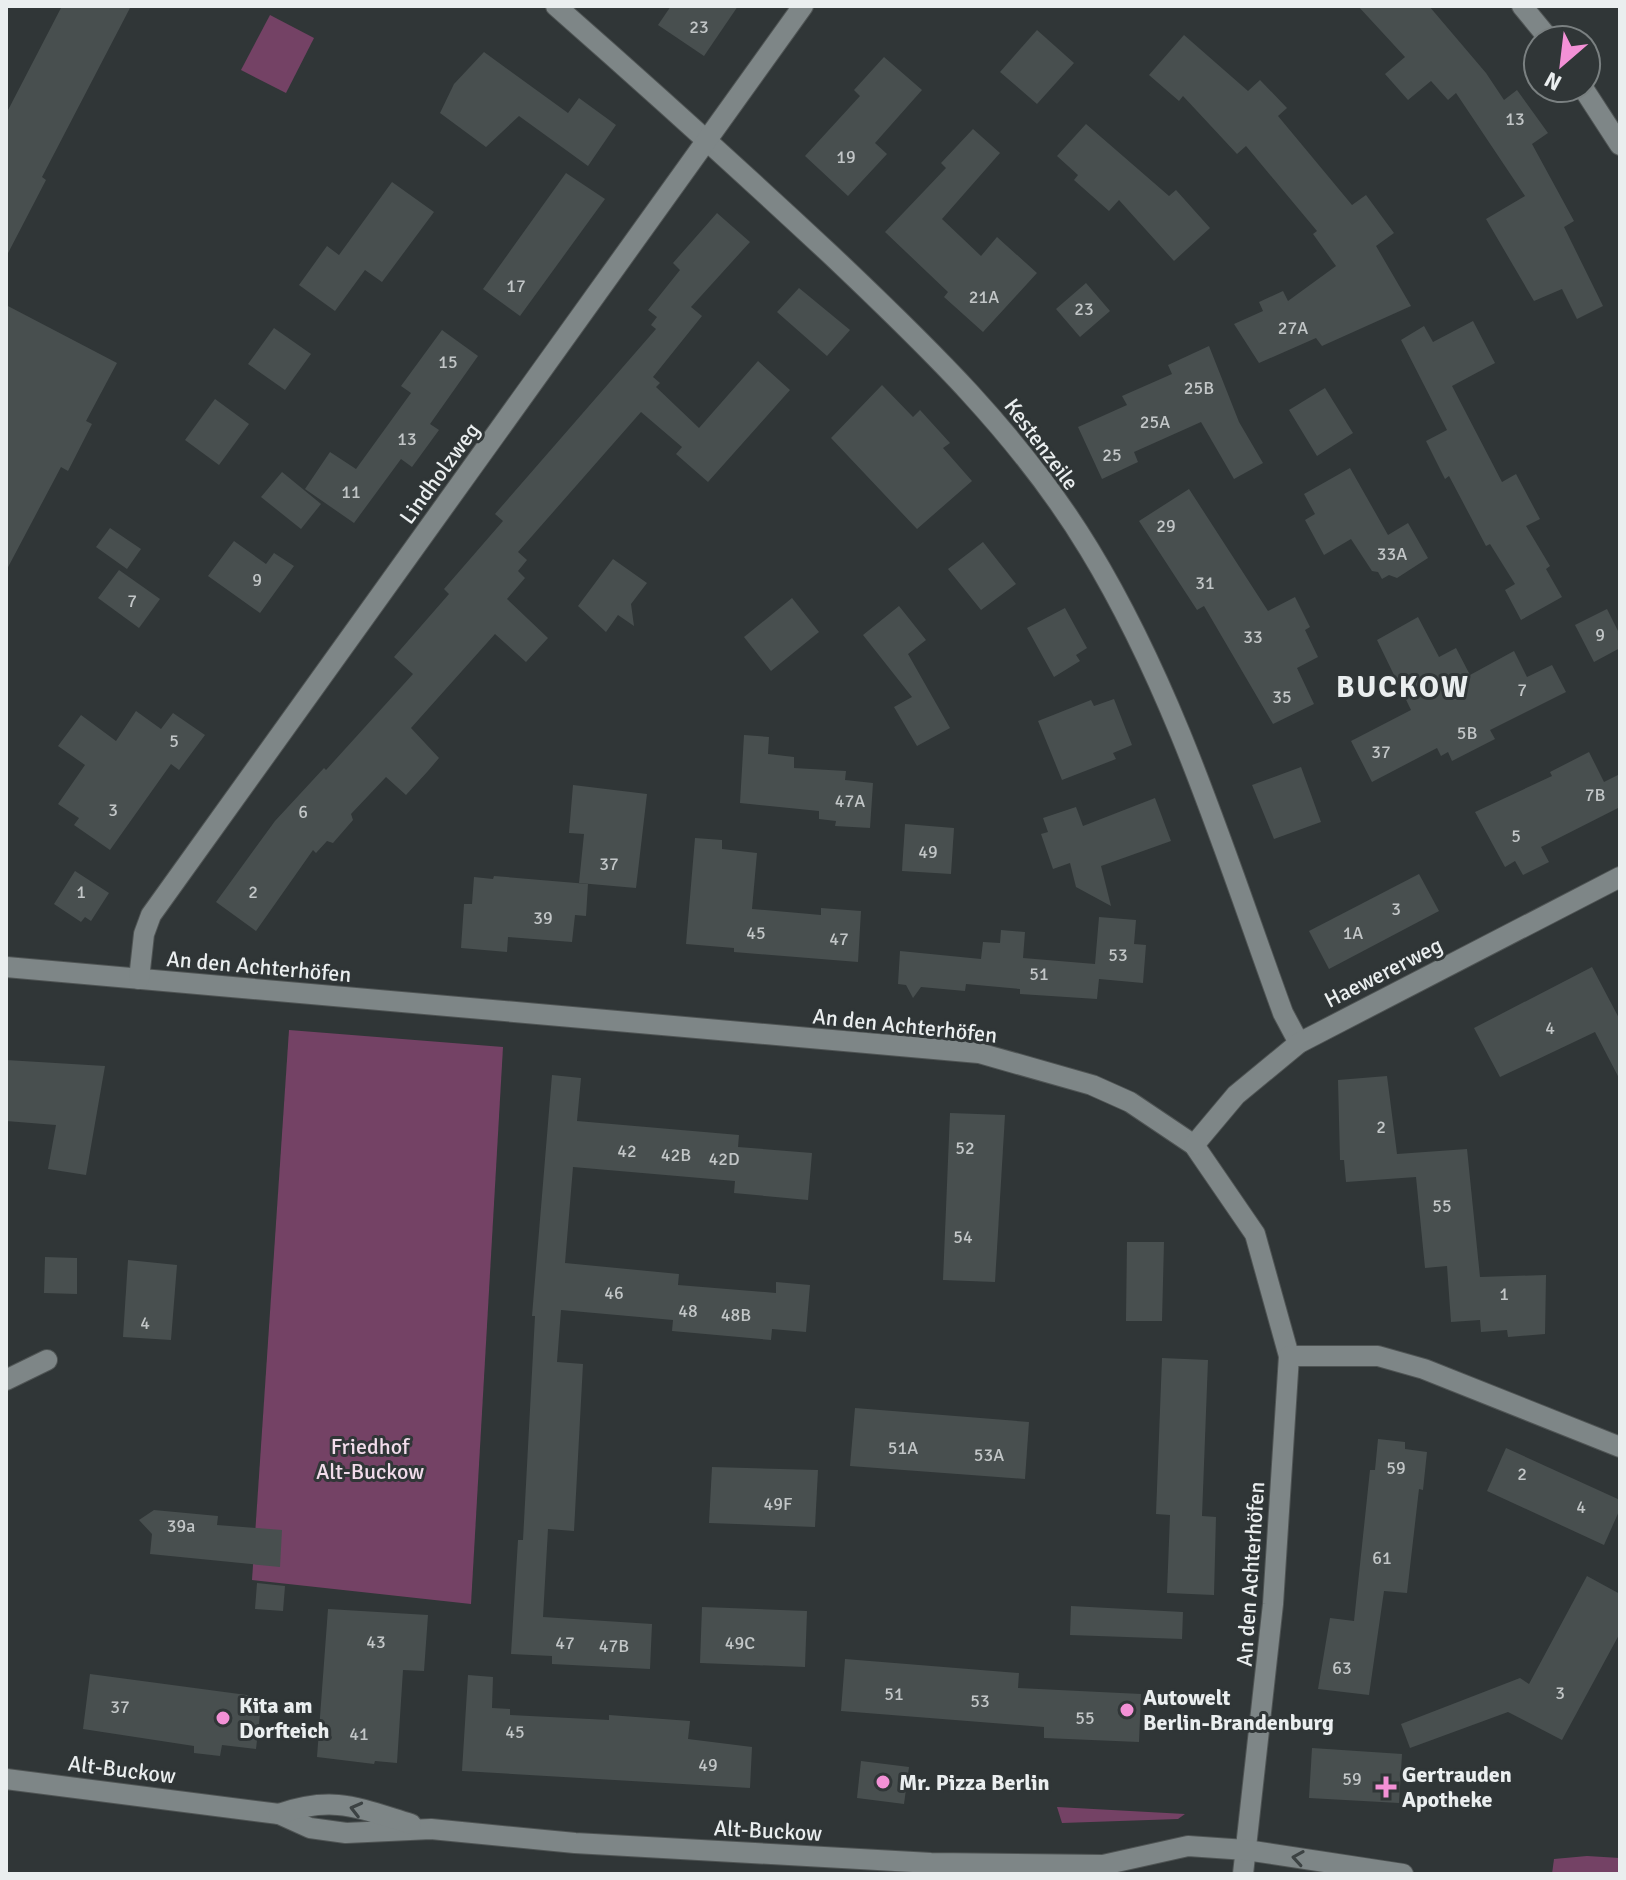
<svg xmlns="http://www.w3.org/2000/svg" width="1626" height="1880" font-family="Signika,sans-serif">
<rect width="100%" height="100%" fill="#303637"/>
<g fill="#744265">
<path d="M270,15L314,38L286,93L241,70Z"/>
<path d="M289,1030L503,1047L471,1604L252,1580Z"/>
<path d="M1057,1807L1185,1814L1178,1819L1062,1823Z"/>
<path d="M1587,1856L1620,1858V1874H1552L1554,1859Z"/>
</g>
<g fill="#484f4f">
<path d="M62,6H131L42,177L46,180L6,257V114Z"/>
<path d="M671,6H738L704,56L658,25Z"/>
<path d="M1358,6H1429L1486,73L1504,100L1517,90L1548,133L1532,144L1574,221L1564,227L1603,306L1577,319L1562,289L1534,301L1486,219L1525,196L1456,93L1448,100L1431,81L1408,100L1385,74L1405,57Z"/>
<path d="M1037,30L1074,63L1037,104L1000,72Z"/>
<path d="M1184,35L1248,91L1260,80L1287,108L1278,116L1352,205L1366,195L1394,233L1376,246L1411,306L1322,346L1316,338L1259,363L1234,324L1263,311L1259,302L1283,291L1288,301L1336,266L1313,234L1317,231L1246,146L1237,154L1183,96L1179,101L1149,75Z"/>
<path d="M484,52L568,113L579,98L616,125L588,166L519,116L486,147L440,113L454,84Z"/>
<path d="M884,57L922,90L875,143L887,154L848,196L805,156L860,96L854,90Z"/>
<path d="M1086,124L1169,196L1176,190L1210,228L1174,261L1119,200L1109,211L1074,180L1078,175L1057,156Z"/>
<path d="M973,129L1000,153L942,219L981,256L997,237L1037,273L983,332L944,297L948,292L885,232L946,168L941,163Z"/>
<path d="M566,173L605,199L520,316L483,289Z"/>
<path d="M392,182L434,212L382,282L365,270L335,311L299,285L327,246L339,255Z"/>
<path d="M717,213L750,242L691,307L702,316L653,377L660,383L656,387L699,428L758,361L790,390L708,482L676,454L682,447L641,412L518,552L527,560L518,571L525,578L507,599L548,638L526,662L495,634L411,728L439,758L428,771L406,795L386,777L351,814L353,820L333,843L327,841L316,853L313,850L256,931L216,902L275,821L324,768L326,770L413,674L394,657L449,594L444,589L503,521L495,514L656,329L651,325L657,317L648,310L680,270L673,263Z"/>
<path d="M1086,283L1110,311L1080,337L1056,309Z"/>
<path d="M799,288L850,330L827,356L777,312Z"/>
<path d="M6,305L117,363L86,421L92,424L68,471L61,467L6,571Z"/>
<path d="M1473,321L1495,363L1452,386L1502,482L1516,474L1540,519L1526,526L1550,566L1546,569L1562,597L1521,620L1505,590L1515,584L1490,544L1486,546L1449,476L1445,479L1426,441L1447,430L1401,340L1424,326L1433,342Z"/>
<path d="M274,328L311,354L285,390L248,364Z"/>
<path d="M442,330L478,356L430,424L439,430L412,467L401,459L354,523L305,489L330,452L356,469L411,393L401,386Z"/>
<path d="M1209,346L1239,422L1263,463L1234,479L1201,422L1134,452L1138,462L1102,479L1078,427L1127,405L1122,396L1172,374L1168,365Z"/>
<path d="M882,385L913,417L920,410L950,443L943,448L972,481L917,529L831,438Z"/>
<path d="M1325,388L1353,433L1317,456L1289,410Z"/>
<path d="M215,399L249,424L219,465L185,440Z"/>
<path d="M1350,468L1388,535L1408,523L1428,558L1397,578L1389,575L1382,579L1378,572L1372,571L1351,539L1324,555L1305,520L1315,514L1304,494Z"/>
<path d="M282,472L321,504L301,529L261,497Z"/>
<path d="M1189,489L1268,611L1295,597L1310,627L1305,630L1318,657L1297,668L1314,704L1273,724L1204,606L1197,610L1139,521Z"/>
<path d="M110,528L141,549L127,569L96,547Z"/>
<path d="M234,541L266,564L274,553L294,566L260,613L208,576Z"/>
<path d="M983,542L1016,584L981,610L948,569Z"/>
<path d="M613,559L647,583L631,604L634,626L618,615L606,632L578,606Z"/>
<path d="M119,570L160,599L139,628L98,598Z"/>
<path d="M792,598L819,632L771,671L744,637Z"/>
<path d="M899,606L926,640L908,654L950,728L917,746L894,707L912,697L863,635Z"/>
<path d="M1065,608L1087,648L1076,655L1080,661L1054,677L1027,628Z"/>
<path d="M1607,609L1620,635V648L1594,662L1575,625Z"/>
<path d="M1418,617L1439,657L1456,648L1470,675L1514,651L1527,677L1552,665L1566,692L1490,730L1495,739L1452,761L1448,752L1441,756L1437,748L1372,782L1351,741L1411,710L1377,640Z"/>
<path d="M1114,699L1132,745L1113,753L1116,759L1062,780L1038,721L1091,700L1094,706Z"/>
<path d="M136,711L161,729L173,713L205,735L179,770L171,764L110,850L74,825L79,818L58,804L85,765L58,746L81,715L116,741Z"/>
<path d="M744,735L769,737L768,754L794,757V768L846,771L845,780L873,783L870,828L835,826L836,821L819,819V811L740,803Z"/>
<path d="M1589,752L1604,782L1620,774V807L1541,847L1549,862L1523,875L1515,861L1505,867L1475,812L1552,776L1550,772Z"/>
<path d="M1301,767L1321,822L1274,839L1252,785Z"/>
<path d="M573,785L647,794L636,888L579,883L584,834L569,833Z"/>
<path d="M1155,798L1171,841L1101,866L1111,906L1076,887L1070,863L1053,869L1041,834L1048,832L1043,818L1076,807L1083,826Z"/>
<path d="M905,824L954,828L951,874L902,871Z"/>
<path d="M695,838L722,840V849L757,853L752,909L821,915V908L861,911L858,962L734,952V948L686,944Z"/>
<path d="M75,871L109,893L91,921L85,917L81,922L54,904Z"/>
<path d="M1419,874L1439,911L1329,969L1309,931Z"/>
<path d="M494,876L588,884L586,916L575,915L572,942L508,937L507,952L461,948L464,904H472L474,877L493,879Z"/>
<path d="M1099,917L1136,920L1134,944L1146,945L1143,983L1099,979L1097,999L1020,994V989L966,984L965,991L921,987L913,998L906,985L898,984L900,951L981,959L983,942L1000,943L1001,930L1025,932L1023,958L1095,964Z"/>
<path d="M1592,967L1620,1020V1080L1595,1032L1500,1077L1474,1028Z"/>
<path d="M6,1060L105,1066L86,1175L48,1169L56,1125L6,1121Z"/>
<path d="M552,1075L581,1078L577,1121L739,1135L738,1147L812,1153L808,1200L734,1193L735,1181L573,1167L565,1263L679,1274L678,1285L776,1293V1282L810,1285L806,1332L772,1329L771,1340L672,1331L673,1320L561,1310L557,1362L583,1364L574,1531L548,1529L543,1617L652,1624L650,1669L552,1664V1656L511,1654L518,1540H523L535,1316H532Z"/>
<path d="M1387,1076L1397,1154L1467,1149L1480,1277L1546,1275L1545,1334L1508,1337L1507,1330L1481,1332L1480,1320L1451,1322L1447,1266L1425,1268L1416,1177L1346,1182L1344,1160H1340L1338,1080Z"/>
<path d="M950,1113L1005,1115L995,1282L943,1280Z"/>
<path d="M1127,1242H1164L1162,1321H1126Z"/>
<path d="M45,1257L77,1258V1294L44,1293Z"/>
<path d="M128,1260L177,1265L171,1340L123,1337Z"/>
<path d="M1162,1358L1208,1360L1202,1516L1216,1517L1214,1595L1167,1593L1170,1515L1156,1514Z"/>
<path d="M855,1408L1029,1422L1025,1479L850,1466Z"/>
<path d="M1378,1439L1405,1442V1449L1427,1452L1423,1490L1419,1489L1407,1593L1384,1591L1369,1695L1318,1689L1330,1618L1354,1621L1370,1470H1375Z"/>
<path d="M1506,1448L1620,1500V1509L1604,1545L1487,1491Z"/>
<path d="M712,1467L818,1470L815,1527L709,1523Z"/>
<path d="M154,1510L218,1516L217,1525L282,1530L280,1567L150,1554L152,1534L139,1520Z"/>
<path d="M1587,1576L1620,1594V1633L1562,1740L1508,1712L1410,1748L1401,1724L1520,1678L1529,1684Z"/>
<path d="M257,1583L285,1586L283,1611L255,1609Z"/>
<path d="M1071,1606L1183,1612L1182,1639L1070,1635Z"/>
<path d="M702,1607L807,1611L805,1667L700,1663Z"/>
<path d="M328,1609L428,1615L424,1671L403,1670L397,1763L375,1761L374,1764L317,1757Z"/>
<path d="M845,1659L1019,1673L1018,1688L1141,1694L1139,1742L1044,1738V1727L841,1711Z"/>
<path d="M90,1674L262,1697L256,1749L222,1745L220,1756L194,1753V1746L83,1729Z"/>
<path d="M468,1675L493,1677L492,1708L510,1709V1715L609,1720V1715L690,1721L688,1739L752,1747L750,1788L462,1771Z"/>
<path d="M1312,1748L1402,1754L1399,1803L1309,1798Z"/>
<path d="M861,1761L909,1767L904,1804L857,1798Z"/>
</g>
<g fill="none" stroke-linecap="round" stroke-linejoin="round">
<g stroke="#4f5454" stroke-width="22">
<g id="minor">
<path d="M556,6C648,87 740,170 830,254C926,345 1020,435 1089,549C1176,692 1226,857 1283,1013L1299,1043"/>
<path d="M1522,6L1550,40"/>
<path d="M1583,88L1620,145"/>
<path d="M6,967L979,1053L1092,1085L1130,1102L1194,1145L1255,1234L1289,1356"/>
<path d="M139,979L144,934L151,915L803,6"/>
<path d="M1194,1145L1236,1095L1299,1043L1620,877"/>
<path d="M6,1380L47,1360"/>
</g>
</g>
<g stroke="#4f5454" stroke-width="22">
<path id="tertiary" d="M1243,1874L1273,1604L1289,1356H1378L1424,1369L1620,1447"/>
</g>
<g stroke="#4f5454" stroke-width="22">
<g id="secondary">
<path d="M6,1779L279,1814L310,1828L346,1833L431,1829L575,1843L931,1863L1103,1865L1188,1846L1246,1850L1403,1874"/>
<path d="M279,1814C334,1795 358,1808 411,1824"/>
</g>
</g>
<use href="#minor" stroke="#7e8687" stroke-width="20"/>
<use href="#tertiary" stroke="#7e8687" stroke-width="20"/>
<use href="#secondary" stroke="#7e8687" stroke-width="20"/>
</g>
<defs><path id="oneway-chevron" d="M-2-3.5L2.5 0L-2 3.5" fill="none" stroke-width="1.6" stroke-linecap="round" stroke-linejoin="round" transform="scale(2)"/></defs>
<g stroke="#3c4243">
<use href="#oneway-chevron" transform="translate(356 1809) rotate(-166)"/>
<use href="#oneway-chevron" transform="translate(1298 1858) rotate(-171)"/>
</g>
<g fill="#f391d6" stroke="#303637" stroke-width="3">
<circle cx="1127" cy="1710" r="8"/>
<circle cx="223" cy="1718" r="8"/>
<circle cx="883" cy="1782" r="8"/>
<path d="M1382 1775h8v8h8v8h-8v8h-8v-8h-8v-8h8z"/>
</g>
<g text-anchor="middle" stroke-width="6" stroke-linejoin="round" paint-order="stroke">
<g font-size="18" fill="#c2c6c7">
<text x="699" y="33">23</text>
<text x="1515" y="125">13</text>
<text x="846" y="163">19</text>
<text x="516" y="292">17</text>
<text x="984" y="303">21A</text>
<text x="1084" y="315">23</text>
<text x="1293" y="334">27A</text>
<text x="448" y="368">15</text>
<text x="1199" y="394">25B</text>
<text x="1155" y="428">25A</text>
<text x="407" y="445">13</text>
<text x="1112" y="461">25</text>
<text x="351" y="498">11</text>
<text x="1166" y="532">29</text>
<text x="1392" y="560">33A</text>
<text x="257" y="586">9</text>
<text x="1205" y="589">31</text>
<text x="132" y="607">7</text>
<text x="1600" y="641">9</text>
<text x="1253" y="643">33</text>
<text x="1522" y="696">7</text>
<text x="1282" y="703">35</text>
<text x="1467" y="739">5B</text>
<text x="174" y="747">5</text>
<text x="1381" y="758">37</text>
<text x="1595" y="801">7B</text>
<text x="850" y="807">47A</text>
<text x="113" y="816">3</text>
<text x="303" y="818">6</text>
<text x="1516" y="842">5</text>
<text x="928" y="858">49</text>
<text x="609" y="870">37</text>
<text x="81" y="898">1</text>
<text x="253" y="898">2</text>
<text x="1396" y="915">3</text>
<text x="543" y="924">39</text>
<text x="756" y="939">45</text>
<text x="1353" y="939">1A</text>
<text x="839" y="945">47</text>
<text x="1118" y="961">53</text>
<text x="1039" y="980">51</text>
<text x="1550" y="1034">4</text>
<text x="1381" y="1133">2</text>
<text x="965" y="1154">52</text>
<text x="627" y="1157">42</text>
<text x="676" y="1161">42B</text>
<text x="724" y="1165">42D</text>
<text x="1442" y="1212">55</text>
<text x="963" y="1243">54</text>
<text x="614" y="1299">46</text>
<text x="1504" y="1300">1</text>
<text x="688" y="1317">48</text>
<text x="736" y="1321">48B</text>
<text x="145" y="1329">4</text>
<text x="903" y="1454">51A</text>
<text x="989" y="1461">53A</text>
<text x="1396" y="1474">59</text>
<text x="1522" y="1480">2</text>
<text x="778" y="1510">49F</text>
<text x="1581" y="1513">4</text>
<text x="181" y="1532">39a</text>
<text x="1382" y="1564">61</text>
<text x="376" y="1648">43</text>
<text x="565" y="1649">47</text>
<text x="740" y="1649">49C</text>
<text x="614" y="1652">47B</text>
<text x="1342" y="1674">63</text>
<text x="1560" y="1699">3</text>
<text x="894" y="1700">51</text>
<text x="980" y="1707">53</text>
<text x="120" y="1713">37</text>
<text x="1085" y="1724">55</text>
<text x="515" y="1738">45</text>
<text x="359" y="1740">41</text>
<text x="708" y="1771">49</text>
<text x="1352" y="1785">59</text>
</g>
<g font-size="22" fill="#eaeeef" stroke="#303637">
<text transform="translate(1042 444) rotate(53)" y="8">Kestenzeile</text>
<text transform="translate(439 473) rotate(-54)" y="8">Lindholzweg</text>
<text transform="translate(259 966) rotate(5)" y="8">An den Achterhöfen</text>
<text transform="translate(1383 972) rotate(-27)" y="8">Haewererweg</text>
<text transform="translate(905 1025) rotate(6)" y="8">An den Achterhöfen</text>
<text transform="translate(1250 1574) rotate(-86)" y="8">An den Achterhöfen</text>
<text transform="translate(122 1769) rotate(7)" y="8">Alt-Buckow</text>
<text transform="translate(768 1830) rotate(3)" y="8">Alt-Buckow</text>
</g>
<g font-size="22" fill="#f2dceb" stroke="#303637">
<text x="370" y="1454">Friedhof<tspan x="370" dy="25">Alt-Buckow</tspan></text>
</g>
<g font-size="22" font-weight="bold" fill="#eaeeef" stroke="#303637" text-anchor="start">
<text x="1143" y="1705">Autowelt<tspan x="1143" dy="25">Berlin-Brandenburg</tspan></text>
<text x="239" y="1713">Kita am<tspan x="239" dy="25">Dorfteich</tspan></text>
<text x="1402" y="1782">Gertrauden<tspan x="1402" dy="25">Apotheke</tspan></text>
<text x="899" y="1790">Mr. Pizza Berlin</text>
</g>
<g font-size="30" font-weight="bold" letter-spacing="2" fill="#eaeeef" stroke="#303637">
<text x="1403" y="697">BUCKOW</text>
</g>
</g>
<rect width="1626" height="1880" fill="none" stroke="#eaeeef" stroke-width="16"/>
<g transform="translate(1562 64) rotate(208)"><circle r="38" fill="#303637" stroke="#7a8081" stroke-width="2"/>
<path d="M0-6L14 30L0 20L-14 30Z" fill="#f391d6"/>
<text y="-12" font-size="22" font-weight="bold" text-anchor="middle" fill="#eaeeef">N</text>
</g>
</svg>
